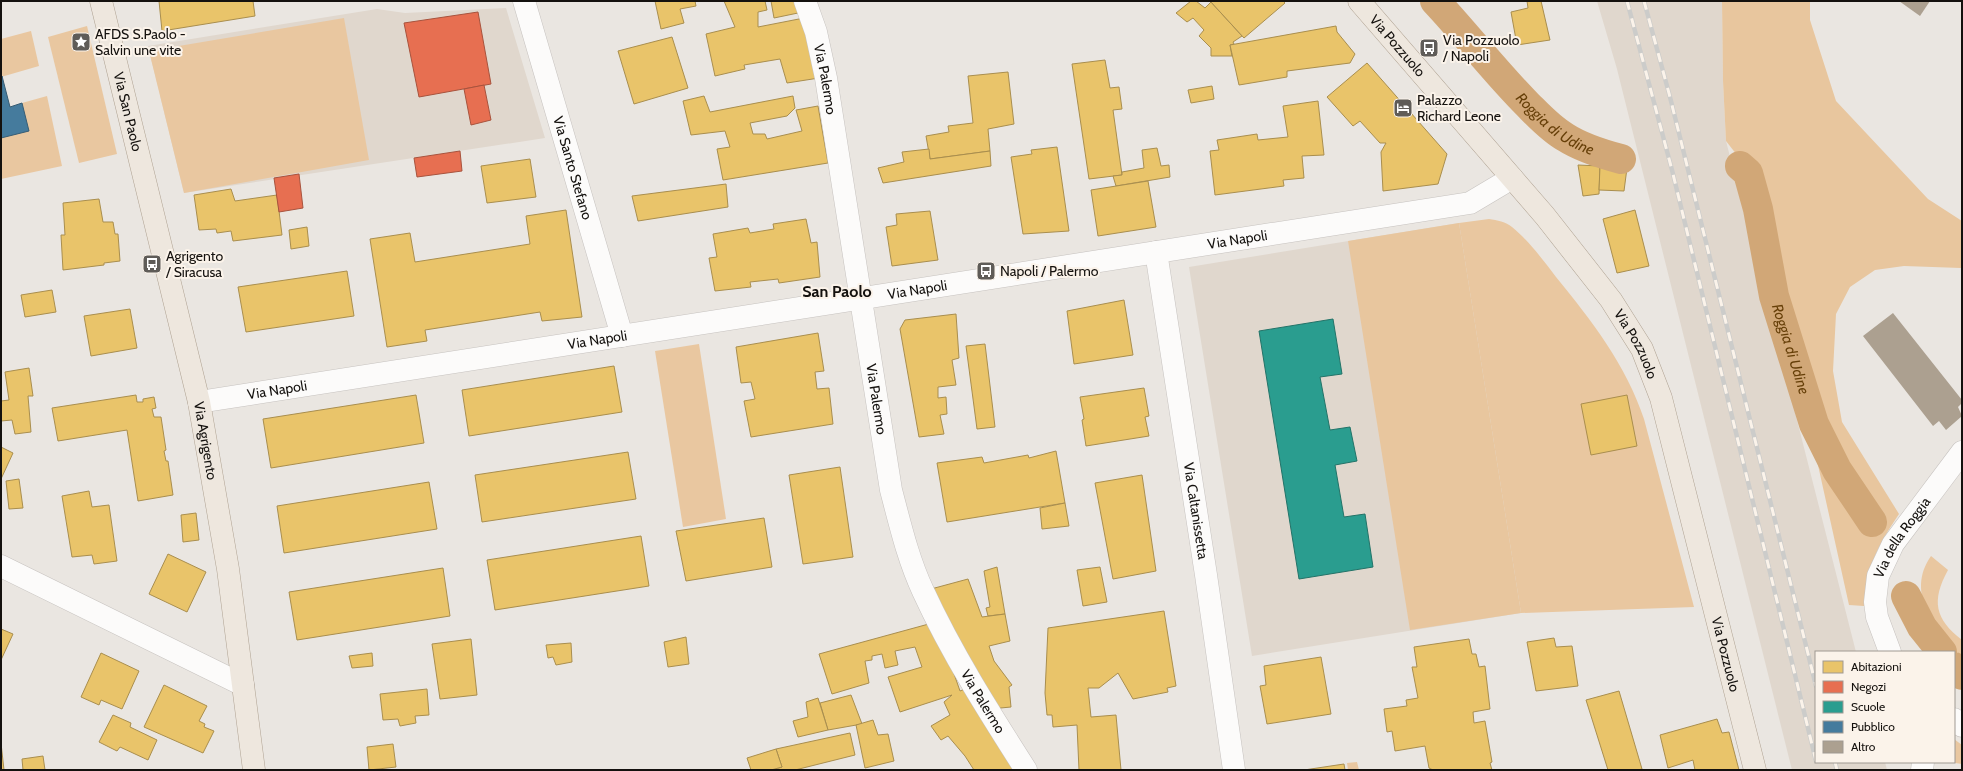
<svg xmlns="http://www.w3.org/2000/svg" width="1963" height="771" font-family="Cabin,sans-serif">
<rect width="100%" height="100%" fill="#eae6e1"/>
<g fill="#e0d7cd">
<path d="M1597,1H1722L1723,81L1726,141L1856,652H1816V762H1885L1887,770H1792L1617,69Z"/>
<path d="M506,8L545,138L184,193L148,46L377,9L405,13Z"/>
<path d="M1459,223L1521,613L1252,656L1189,267Z"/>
</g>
<g fill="#e9c7a0">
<path d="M344,18L369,160L184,193L149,51Z"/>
<path d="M87,26L117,154L79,163L48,37Z"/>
<path d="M31,31L39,66L1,77V39Z"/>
<path d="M47,96L62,166L1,179V138L29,131L22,103Z"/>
<path d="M1489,219C1497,220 1506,222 1512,227C1528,240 1544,261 1556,277C1592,321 1626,365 1644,419L1694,607L1521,613L1459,223Z"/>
<path d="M699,344L726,519L683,527L655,351Z"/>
<path d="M1931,556L1948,570C1931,601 1935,619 1962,640V657C1935,630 1905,593 1931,556Z"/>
<path d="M1954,739L1962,745V764L1948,762H1954Z"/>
<path d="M1357,762L1359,770H1348L1347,763Z"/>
</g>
<g fill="#e8c69e">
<path d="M1722,1H1810V20L1836,101L1928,199L1962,221L1961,268L1904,266L1875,270L1850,287L1836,314L1833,371L1842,422L1899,514C1877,547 1867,566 1864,606L1849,605L1808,420L1804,377L1751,173L1726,141L1723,81Z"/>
<path d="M1459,223L1521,613L1410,630L1348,241Z"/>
</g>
<g fill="#e9c46a" stroke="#a98e4e">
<path d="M159,1H253L255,16L162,31Z"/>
<path d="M655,1H695L696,6L680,9L684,23L661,29Z"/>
<path d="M724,1H765L767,10L758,12V27L804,18L819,78L787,83L780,59L744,65L745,69L715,76L706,34L735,27Z"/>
<path d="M771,1H796L798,13L774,18Z"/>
<path d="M1191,1H1196L1205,8L1211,2L1242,36L1233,42L1234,44L1230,45L1232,56H1211V48L1199,36L1204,30L1193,18L1187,22L1176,13Z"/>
<path d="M1210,1H1283L1285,3L1244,38Z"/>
<path d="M1527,1H1541L1550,40L1517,45L1511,12L1528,8Z"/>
<path d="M1336,26L1337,32L1355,54L1350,63L1287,71V77L1239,85L1230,45Z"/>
<path d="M672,37L688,88L634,104L618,51Z"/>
<path d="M1105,60L1110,88L1119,87L1122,109L1113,110L1122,175L1089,179L1072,64Z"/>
<path d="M1367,63L1447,154L1438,184L1383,191L1381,152L1386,143H1380L1360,121L1353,126L1327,97Z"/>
<path d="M1008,72L1014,124L988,129L990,151L930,159L926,136L949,132L948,126L973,123L968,76Z"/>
<path d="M1212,86L1214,99L1191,103L1188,90Z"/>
<path d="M704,96L710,112L793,96L795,108L787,116L750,123L753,134H765L767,139L802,131L796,110L818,106L828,163L723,180L717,149L730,147L725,131L691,135L683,101Z"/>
<path d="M1318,101L1324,155L1302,156L1304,178L1283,180L1284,186L1215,195L1210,151L1219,150L1217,140L1257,134L1258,140L1288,137L1283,106Z"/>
<path d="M1057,147L1069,231L1023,234L1011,157L1032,154L1031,150Z"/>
<path d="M1157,148L1161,166L1169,165L1170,177L1116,186L1113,176L1122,175V172L1144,168L1142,150Z"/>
<path d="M929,149L930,159L990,151L991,166L883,183L878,168L904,162L902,152Z"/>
<path d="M530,159L536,197L487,203L481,166Z"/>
<path d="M1578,165L1600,166L1599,194L1583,196Z"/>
<path d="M1600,166L1627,168L1624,191L1599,190Z"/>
<path d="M1148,181L1156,227L1098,236L1091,190Z"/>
<path d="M726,184L728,207L638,221L632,196Z"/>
<path d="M231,189L235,201L277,195L282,235L233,241L231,231L217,233L216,229L199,230L194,195Z"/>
<path d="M99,199L103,222H113L115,234H118L120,261L104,263V265L63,270L61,235H65L63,203Z"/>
<path d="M566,210L582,317L542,321L540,312L425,330L427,341L387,347L370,239L410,233L415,262L530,244L526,216Z"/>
<path d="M1635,210L1649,266L1617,273L1603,219Z"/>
<path d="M930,211L938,260L892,266L886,227L897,225L896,214Z"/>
<path d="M806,219L811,243L817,242L820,277L779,283L778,279L750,282L751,287L715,291L709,258L717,257L713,234L748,228L750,233L774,229L773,224Z"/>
<path d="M307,227L309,246L291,249L289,230Z"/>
<path d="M347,271L354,316L246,332L238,287Z"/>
<path d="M52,290L56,312L25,317L21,295Z"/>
<path d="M1124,300L1133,355L1074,364L1067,311Z"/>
<path d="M130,309L137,348L91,356L84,316Z"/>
<path d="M956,314L959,358L952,360L956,385L938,387V398L946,397L947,414L940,415L944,434L919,437L900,329L905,320Z"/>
<path d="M818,333L824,371L815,372L817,389L829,388L833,424L751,437L744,401L755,399L751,382L741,383L736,347Z"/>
<path d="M985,344L995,427L977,429L966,346Z"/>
<path d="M614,366L622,412L469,436L462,390Z"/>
<path d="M29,368L33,396H28L31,432L15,434L12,420L1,421V401L9,400L5,372Z"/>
<path d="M1144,388L1149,416L1145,417L1149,436L1086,446L1082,420L1084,419L1080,397Z"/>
<path d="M136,395L137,402H143V399L154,397L156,408L152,409L154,417H161L166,450L164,451L166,461H168L173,495L138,501L127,430L58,441L52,408Z"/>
<path d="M416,395L424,443L271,468L263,419Z"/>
<path d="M1627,395L1637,446L1591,455L1581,404Z"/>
<path d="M1,447L13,453L1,479Z"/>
<path d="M1056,451L1065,503L947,522L937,463L982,457L984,463L1028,455L1029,458Z"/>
<path d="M628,452L636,499L482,522L475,475Z"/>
<path d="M840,467L853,557L803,564L789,475Z"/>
<path d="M1142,475L1156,571L1113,579L1095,483Z"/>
<path d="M19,479L23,508L9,509L6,481Z"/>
<path d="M429,482L437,529L284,553L277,506Z"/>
<path d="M89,491L92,507L109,505L117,561L94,564L92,555L72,557L62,496Z"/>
<path d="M1065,503L1069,526L1042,529L1040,508Z"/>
<path d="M196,513L199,540L183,542L181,515Z"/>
<path d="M764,518L772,567L686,581L676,531Z"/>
<path d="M641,536L649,586L495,610L487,560Z"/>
<path d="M168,554L206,572L187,612L149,594Z"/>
<path d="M997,567L1005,614L988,616L986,608L990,607L984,571Z"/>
<path d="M1100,567L1107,602L1083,606L1077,570Z"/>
<path d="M443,568L450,616L297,640L289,592Z"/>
<path d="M968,579L982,617L1005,614L1010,641L989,646L994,661L1012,685L1009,687L1011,707L990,709L931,589Z"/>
<path d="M1164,611L1176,686L1167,688L1168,692L1133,699L1118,673L1099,688H1088L1091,717L1116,715L1121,770H1079L1077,725L1053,727L1052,715H1047L1045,693L1048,628Z"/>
<path d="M936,622L960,691L970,687L1019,770H974L965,756L948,736L941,740L931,726L950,715L944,702L952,695L900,712L888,677L922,667L915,647L895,651L898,665L885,668L882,654L872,656V660L865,661L869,683L832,694L819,654Z"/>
<path d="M1,629L13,634L1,660Z"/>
<path d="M686,637L689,664L668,667L664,642Z"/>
<path d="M1554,638L1556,647L1572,646L1578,686L1536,691L1527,642Z"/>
<path d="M471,639L477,695L440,699L432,644Z"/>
<path d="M1469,639L1472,654H1476L1479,667L1485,666L1490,709L1473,712L1474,723L1485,721L1492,762L1490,763L1492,770H1433L1429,768L1425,746L1395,751L1392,731L1387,732L1384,709L1407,706L1406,700L1418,698L1412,667H1417L1414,647Z"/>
<path d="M571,643L572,662L556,665L553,657L548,658L546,645Z"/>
<path d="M101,653L139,671L122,709L101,700L99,705L81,697Z"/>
<path d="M372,653L373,666L352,668L349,656Z"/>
<path d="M1321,657L1331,714L1267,724L1260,686L1266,685L1264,666Z"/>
<path d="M164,685L207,706L199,721L205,724L204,727L214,731L203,753L144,727Z"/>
<path d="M427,689L429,715L415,716L416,723L400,726L398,719L383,720L380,694Z"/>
<path d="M1619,691L1642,769L1638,770H1608L1586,700Z"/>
<path d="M851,695L862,724L828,730L820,703Z"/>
<path d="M818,698L828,730L798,737L793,721L808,717L806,702Z"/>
<path d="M113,715L131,723L130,727L157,740L148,760L120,747L117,751L99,742Z"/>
<path d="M1717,719L1722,733L1729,732L1739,770H1695L1693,760L1668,768L1660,735Z"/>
<path d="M873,720L878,735L888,734L894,761L865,768L856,725Z"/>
<path d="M850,733L855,755L795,770H771L782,767L776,749Z"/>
<path d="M1,743L4,770H1Z"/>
<path d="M393,744L396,767L369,770L367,747Z"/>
<path d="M776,749L782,767L771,770H751L747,758Z"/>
<path d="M43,756L45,770H23L22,759Z"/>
<path d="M1344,764L1345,770H1304Z"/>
</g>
<g fill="#e76f51" stroke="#a8533d">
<path d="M478,12L491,84L419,97L404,23Z"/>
<path d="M484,85L491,120L471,125L464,89Z"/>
<path d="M460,151L462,171L417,177L414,158Z"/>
<path d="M299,174L303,208L279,212L274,178Z"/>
</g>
<path fill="#2a9d8f" stroke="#237368" d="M1333,319L1342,374L1320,377L1330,430L1350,427L1357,461L1335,465L1344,517L1365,514L1373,567L1299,579L1259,331Z"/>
<path fill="#457b9d" stroke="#365b72" d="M2,76L10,107L22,103L29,131L1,138Z"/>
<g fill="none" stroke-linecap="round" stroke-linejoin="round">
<g stroke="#d1a777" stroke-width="30">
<path id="s1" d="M1435,1C1467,35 1495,72 1528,105C1539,116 1551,129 1565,137C1582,148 1602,154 1621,159"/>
<path id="s2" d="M1740,166L1748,173L1758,209L1774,296L1814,424L1837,470L1872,522"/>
<path d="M1906,596L1922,627L1942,652"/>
<path d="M1954,667L1962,675"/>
</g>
</g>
<g fill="#aca090">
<path d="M1899,1H1930L1920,16Z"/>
<path d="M1893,313L1962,400V403L1958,407L1962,416L1946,430L1939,421L1933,426L1863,336Z"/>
</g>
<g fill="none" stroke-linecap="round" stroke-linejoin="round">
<g stroke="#c6c2bf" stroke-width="23">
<g id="minor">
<path id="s3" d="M524,1L622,336"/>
<path id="s4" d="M805,1L816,32L826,78L891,490C900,524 908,559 923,591C952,654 989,712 1026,770"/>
<path id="s5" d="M1156,252L1206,575L1234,770"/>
<path id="s6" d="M199,402L1470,203L1512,178"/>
<path d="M1,566L243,685"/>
<path id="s7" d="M1890,652L1877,617L1875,602L1878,576L1893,544L1962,452"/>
<path d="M1954,719L1962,726"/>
<path d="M1922,770L1923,762"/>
</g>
</g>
<g stroke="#afa292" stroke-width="23">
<g id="primary">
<path id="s8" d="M101,1L199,402L228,569L254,770"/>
<path id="s9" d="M1359,1L1545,216L1611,300L1642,349L1661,398L1755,770"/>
</g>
</g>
<use href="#minor" stroke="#fcfbfa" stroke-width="22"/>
<use href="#primary" stroke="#eee7de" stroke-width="22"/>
<g stroke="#ccccca" stroke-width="4.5">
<g id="rail">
<path d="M1627,1L1672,170L1816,761"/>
<path d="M1644,1L1670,97L1816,686"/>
<path d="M1835,762L1837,770"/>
</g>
</g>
<use href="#rail" stroke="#fbf3ea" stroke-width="3" stroke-dasharray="9" stroke-linecap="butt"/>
</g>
<defs>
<g id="sight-square" transform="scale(1)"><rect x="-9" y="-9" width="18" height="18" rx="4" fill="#5f5c58" stroke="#fbf3ea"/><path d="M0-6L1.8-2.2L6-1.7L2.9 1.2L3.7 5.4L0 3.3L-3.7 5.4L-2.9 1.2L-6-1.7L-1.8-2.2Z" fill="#fff"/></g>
<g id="bus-square" transform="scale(1)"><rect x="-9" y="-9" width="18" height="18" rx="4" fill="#5f5c58" stroke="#fbf3ea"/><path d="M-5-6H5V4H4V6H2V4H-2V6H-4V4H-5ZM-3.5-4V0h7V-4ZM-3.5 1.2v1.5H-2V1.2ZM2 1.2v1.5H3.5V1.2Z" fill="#fff"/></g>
<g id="hotel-square" transform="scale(1)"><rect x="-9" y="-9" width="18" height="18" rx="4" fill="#5f5c58" stroke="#fbf3ea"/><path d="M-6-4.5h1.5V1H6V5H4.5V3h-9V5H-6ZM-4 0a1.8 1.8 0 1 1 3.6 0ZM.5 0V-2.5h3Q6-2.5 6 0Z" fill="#fff"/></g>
</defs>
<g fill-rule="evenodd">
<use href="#sight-square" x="81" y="42"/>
<use href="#bus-square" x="1429" y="48"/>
<use href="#hotel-square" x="1403" y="108"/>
<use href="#bus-square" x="152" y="264"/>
<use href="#bus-square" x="986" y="271"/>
</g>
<g text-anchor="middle" stroke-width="4" stroke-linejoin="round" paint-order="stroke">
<g font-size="14" fill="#14110e" stroke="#fbf3ea" text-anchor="start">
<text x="95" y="39">AFDS S.Paolo -<tspan x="95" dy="16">Salvin une vite</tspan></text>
<text x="1443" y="45">Via Pozzuolo<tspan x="1443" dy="16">/ Napoli</tspan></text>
<text x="1417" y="105">Palazzo<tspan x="1417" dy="16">Richard Leone</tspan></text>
<text x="166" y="261">Agrigento<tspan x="166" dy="16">/ Siracusa</tspan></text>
<text x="1000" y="276">Napoli / Palermo</text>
</g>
<g font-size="14" fill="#14110e" stroke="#fbf3ea">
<text dy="5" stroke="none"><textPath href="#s9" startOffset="59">Via Pozzuolo</textPath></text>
<text dy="5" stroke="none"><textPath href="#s4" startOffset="81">Via Palermo</textPath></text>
<text dy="5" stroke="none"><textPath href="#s8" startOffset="114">Via San Paolo</textPath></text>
<text dy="5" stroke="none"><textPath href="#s3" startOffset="174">Via Santo Stefano</textPath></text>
<text dy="5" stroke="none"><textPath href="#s6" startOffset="1051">Via Napoli</textPath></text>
<text dy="5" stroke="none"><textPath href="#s6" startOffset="727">Via Napoli</textPath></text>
<text dy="5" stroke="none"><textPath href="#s6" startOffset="403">Via Napoli</textPath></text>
<text dy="5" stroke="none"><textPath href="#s9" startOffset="442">Via Pozzuolo</textPath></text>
<text dy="5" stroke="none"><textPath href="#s6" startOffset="79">Via Napoli</textPath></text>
<text dy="5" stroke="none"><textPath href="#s4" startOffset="405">Via Palermo</textPath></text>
<text dy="5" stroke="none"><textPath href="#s8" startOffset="452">Via Agrigento</textPath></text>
<text dy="5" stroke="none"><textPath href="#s5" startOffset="262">Via Caltanissetta</textPath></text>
<text dy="5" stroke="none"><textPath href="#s7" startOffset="124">Via della Roggia</textPath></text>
<text dy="5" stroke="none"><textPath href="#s9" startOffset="766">Via Pozzuolo</textPath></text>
<text dy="5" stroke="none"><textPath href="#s4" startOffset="729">Via Palermo</textPath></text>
</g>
<g font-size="15" font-style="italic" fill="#663f08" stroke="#fbf3ea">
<text dy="5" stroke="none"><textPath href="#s1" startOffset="173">Roggia di Udine</textPath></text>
<text dy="5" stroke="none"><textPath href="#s2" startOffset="192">Roggia di Udine</textPath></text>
</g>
<g font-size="16" font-weight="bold" fill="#14110e" stroke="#fbf3ea">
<text x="837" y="297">San Paolo</text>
</g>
</g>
<rect width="1963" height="771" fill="none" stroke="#14110e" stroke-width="4"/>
<rect x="1815" y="651" width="140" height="112" fill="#fbf3ea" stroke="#9f9992"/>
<rect x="1823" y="661" width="20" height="12" fill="#e9c46a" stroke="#9f9992"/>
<text x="1851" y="671" font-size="12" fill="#14110e">Abitazioni</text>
<rect x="1823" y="681" width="20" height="12" fill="#e76f51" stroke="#9f9992"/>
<text x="1851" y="691" font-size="12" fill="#14110e">Negozi</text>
<rect x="1823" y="701" width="20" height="12" fill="#2a9d8f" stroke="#9f9992"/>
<text x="1851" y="711" font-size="12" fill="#14110e">Scuole</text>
<rect x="1823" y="721" width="20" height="12" fill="#457b9d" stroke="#9f9992"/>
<text x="1851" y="731" font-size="12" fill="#14110e">Pubblico</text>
<rect x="1823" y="741" width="20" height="12" fill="#aca090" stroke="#9f9992"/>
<text x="1851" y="751" font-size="12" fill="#14110e">Altro</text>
</svg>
